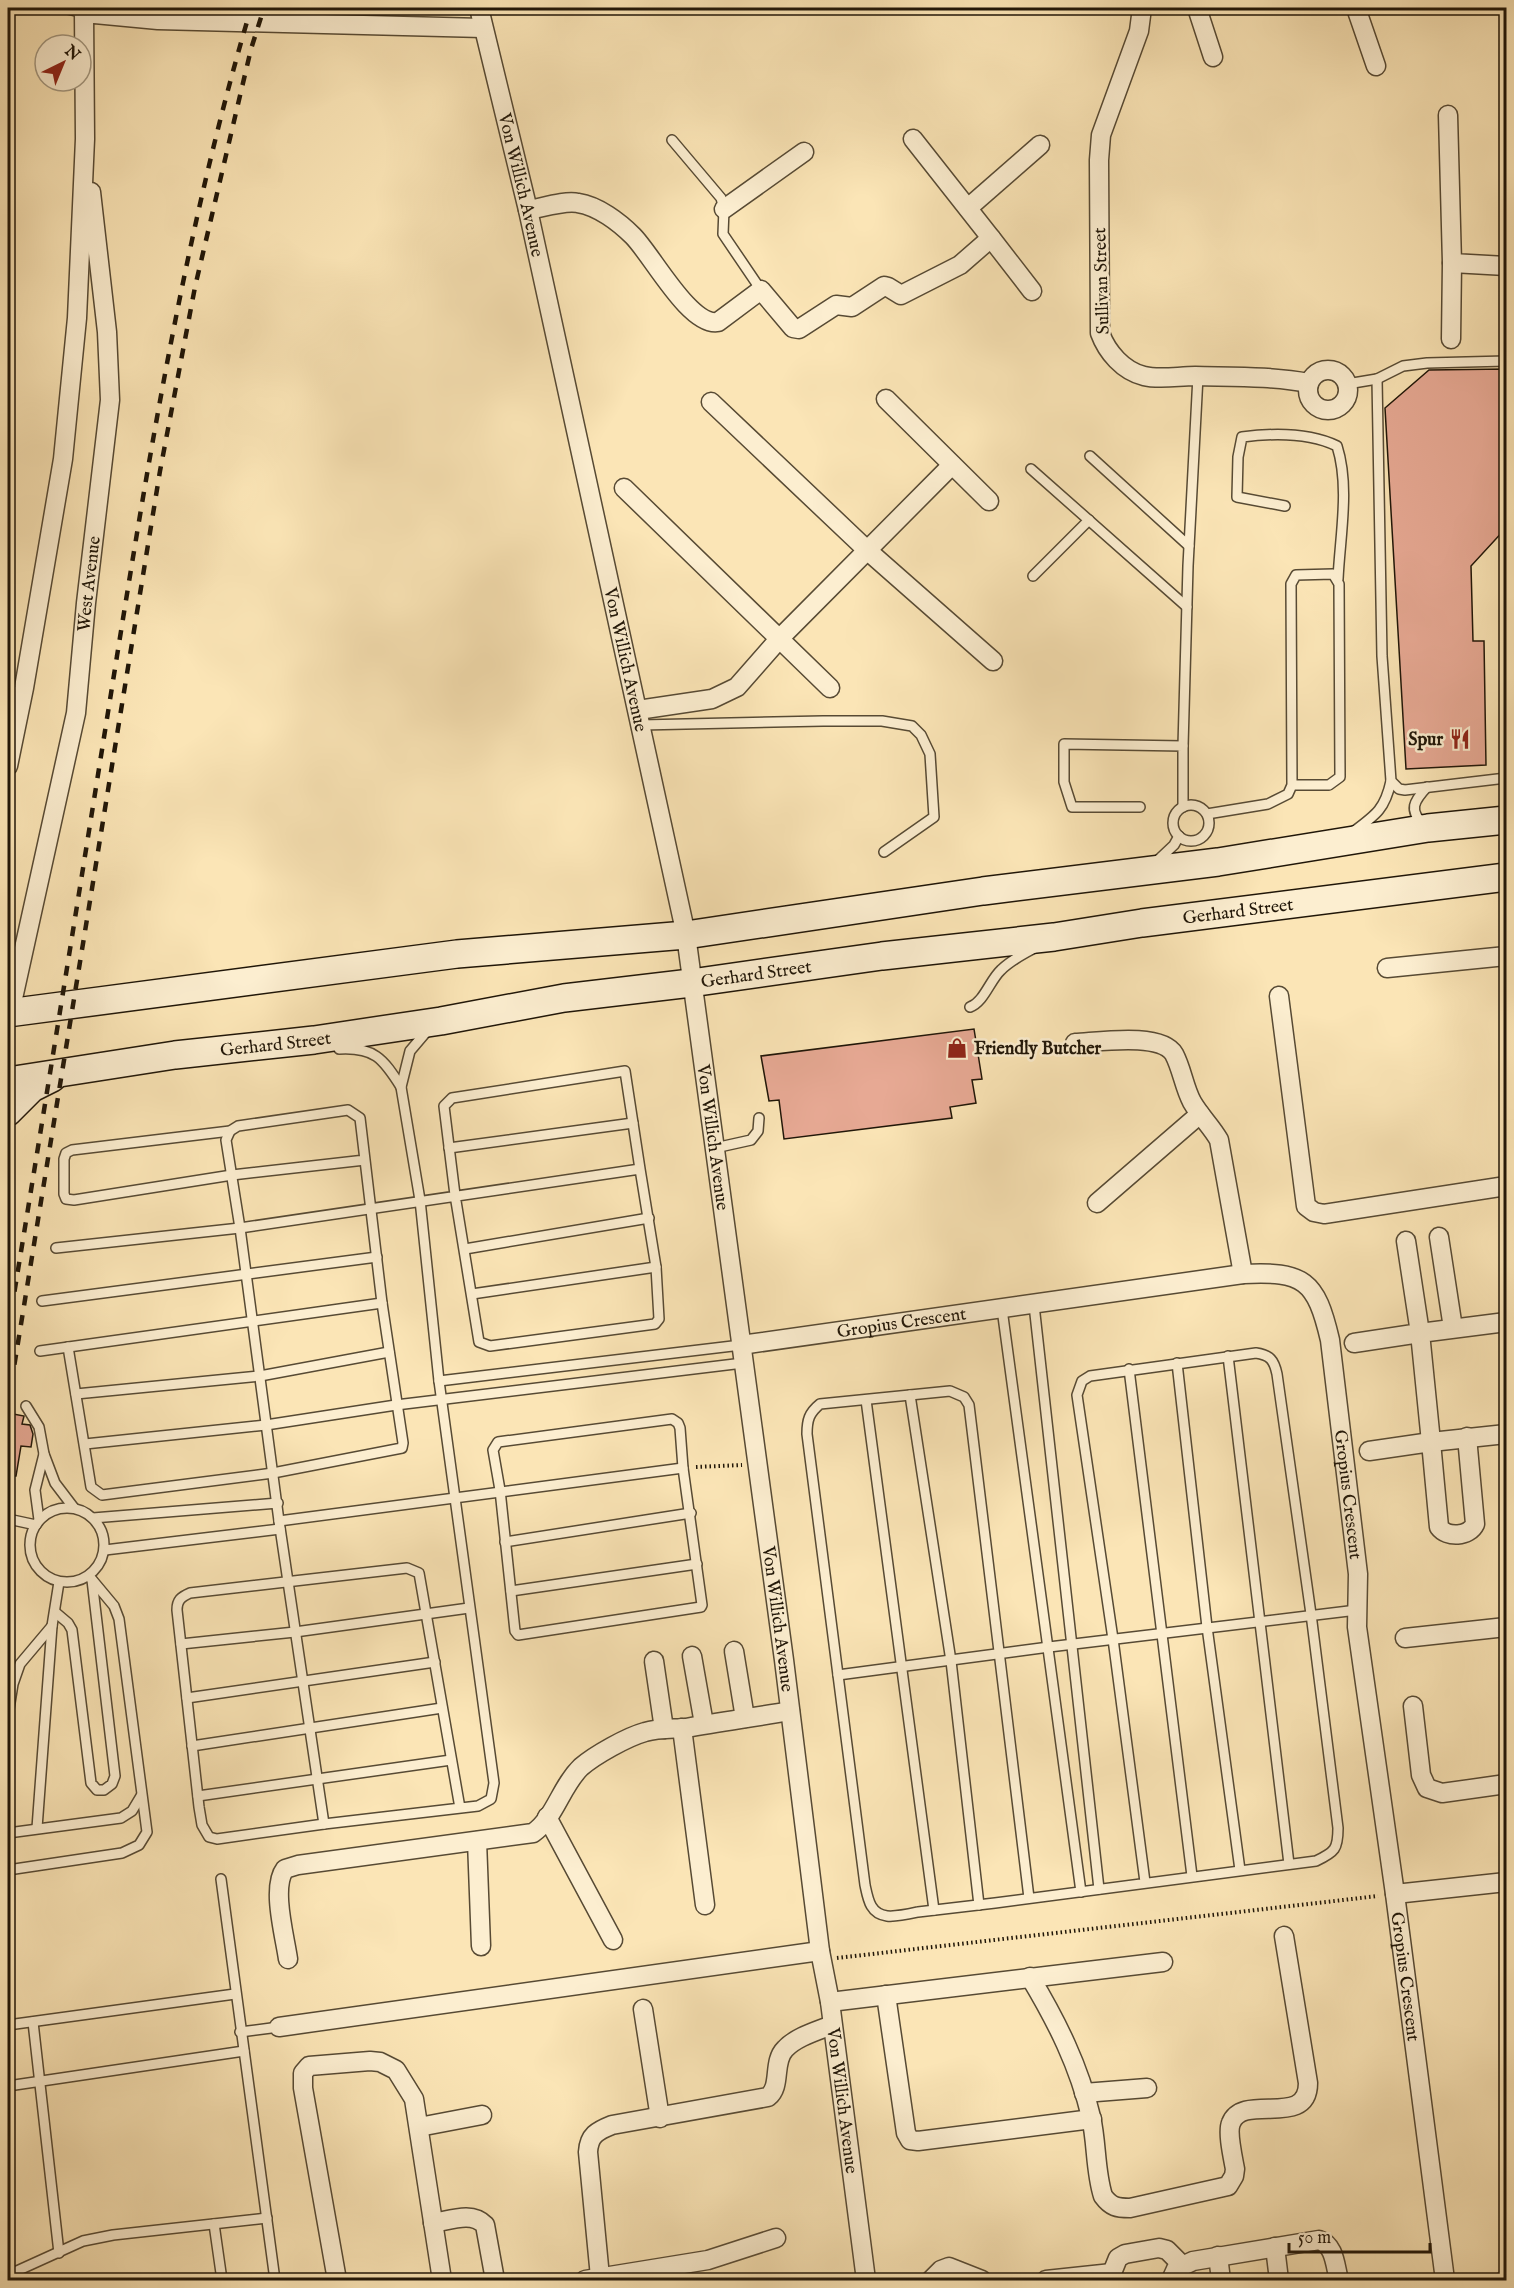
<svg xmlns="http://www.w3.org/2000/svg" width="1514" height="2288" font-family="'IM FELL English',serif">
<rect width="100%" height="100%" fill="#fbe5b6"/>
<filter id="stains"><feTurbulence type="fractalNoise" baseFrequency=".00333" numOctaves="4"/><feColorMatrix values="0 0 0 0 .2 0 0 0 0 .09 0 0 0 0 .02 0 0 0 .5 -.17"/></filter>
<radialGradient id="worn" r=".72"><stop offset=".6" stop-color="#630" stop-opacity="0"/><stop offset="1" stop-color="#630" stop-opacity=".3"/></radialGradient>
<g fill="#e7a994" stroke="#201608" stroke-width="1.5">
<path d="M1506,369V528L1471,566L1473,641H1484L1486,765L1406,769L1385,408L1429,370Z"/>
<path d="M974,1029L982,1079L972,1080L976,1103L950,1107L952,1118L784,1139L779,1100L769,1101L761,1056Z"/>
<path d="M8,1413L24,1416L22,1424L30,1425L33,1434L31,1447L21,1446L16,1476H8Z"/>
</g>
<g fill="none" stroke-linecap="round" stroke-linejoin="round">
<g stroke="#574a34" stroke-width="12">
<g id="lane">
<path d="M63,8L84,13"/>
<path d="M672,140L721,198L724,209L723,234L761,290"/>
<path d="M1377,379L1382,656L1391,781L1399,789L1405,790L1506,778"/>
<path d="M1347,384L1377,379L1403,366L1427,363L1506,361"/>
<path d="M1090,456L1189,546"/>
<path d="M1031,469L1187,607"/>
<path d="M1285,506L1237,497L1238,457L1242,437C1273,433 1308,432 1337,446C1350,487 1340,536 1338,579"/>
<path d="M1033,576L1089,520"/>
<path d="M641,725L823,721H882L912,726L921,735L930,754L934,817L884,852"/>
<path d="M1183,746L1188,566L1198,376"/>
<circle cx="1191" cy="823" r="18"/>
<path d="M1140,807H1072L1064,782V744L1183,746V807"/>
<path d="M1207,814L1268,804L1288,794L1292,785L1291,584L1296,575L1333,574L1339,584L1340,777L1329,785H1292"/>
<path d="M1424,825C1408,810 1414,801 1427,787"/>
<path d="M1353,832C1376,815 1385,809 1391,781"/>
<path d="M1156,862L1174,845L1179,836"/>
<path d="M970,1007C984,1002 990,980 1001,970C1011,960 1022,955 1034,948"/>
<path d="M427,1031L410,1051L401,1087L420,1200L439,1381L494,1783L491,1799L478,1806L324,1824L217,1839L209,1837L202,1825L199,1807L177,1610C177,1600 181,1597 190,1593L407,1568L419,1573L460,1808"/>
<path d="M339,1049C374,1047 383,1058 401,1087"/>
<path d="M230,1131L226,1140L240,1228L279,1521L324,1824"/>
<path d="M449,1148L633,1123"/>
<path d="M715,1148L751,1140L758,1131L759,1118"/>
<path d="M56,1248L240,1228L640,1169L656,1267L659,1319L655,1324L490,1346L479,1342L455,1195L444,1106L452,1098L625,1071L640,1169"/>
<path d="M465,1249L649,1218"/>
<path d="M472,1294L656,1267"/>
<path d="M42,1301L377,1257"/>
<path d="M1034,1305L1099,1889"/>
<path d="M1002,1309L1081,1892"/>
<path d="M68,1347L91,1487L102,1495L273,1473L402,1448L403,1443L382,1303L360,1118L348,1110L238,1126L230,1131L72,1150L66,1153L64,1159V1194L66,1199L74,1200L232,1175L365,1160"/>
<path d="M40,1351L382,1303"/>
<path d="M1228,1356L1289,1864"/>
<path d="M1177,1363L1207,1627L1240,1870"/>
<path d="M1129,1369L1192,1876"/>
<path d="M439,1381L741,1345"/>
<path d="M76,1394L260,1376L389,1352"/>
<path d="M910,1395L951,1661L979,1905"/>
<path d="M866,1400L934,1910"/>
<path d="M26,1406L39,1427L44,1454L55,1483L74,1508"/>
<path d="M672,1419L678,1423L680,1428L683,1468L702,1605L701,1607L518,1635L515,1631L500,1490L493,1450L498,1442Z"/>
<path d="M85,1444L266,1425L396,1405L743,1363"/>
<circle cx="67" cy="1545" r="37"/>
<path d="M93,1518L278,1503"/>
<path d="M8,1519L36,1525"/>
<path d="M39,1520L35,1490L44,1454"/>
<path d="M279,1521L683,1468"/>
<path d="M505,1542L691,1513"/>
<path d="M105,1550L280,1529"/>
<path d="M511,1591L697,1564"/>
<path d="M55,1612L68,1623L72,1630L91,1783L97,1790H104L112,1784L115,1776L92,1580"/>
<path d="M181,1644L295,1632L469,1608"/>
<path d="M838,1675L1049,1647L1357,1610"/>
<path d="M187,1698L435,1662"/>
<path d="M8,1715L13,1684L20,1664L52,1626"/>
<path d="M192,1746L442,1708"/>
<path d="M198,1796L451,1760"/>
<path d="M37,1828L52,1626L59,1582"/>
<path d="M8,1833L121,1818L132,1811L141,1796"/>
<path d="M8,1870L122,1853L139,1845L147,1832L119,1619L114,1606L89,1576"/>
<path d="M221,1879L275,2280"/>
<path d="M1029,1898L969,1405L964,1397L950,1391L820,1404C809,1413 807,1420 807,1434L865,1885C868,1899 870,1914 887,1916C896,1917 909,1914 918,1912C944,1909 969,1906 995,1903C1102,1889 1209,1875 1316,1861C1335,1852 1338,1849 1338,1828L1311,1614L1277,1374C1274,1360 1270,1355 1256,1353L1090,1376L1082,1381L1077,1395L1113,1639L1145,1882"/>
<path d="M33,2022L59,2253"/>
<path d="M8,2025L235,1994"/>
<path d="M240,2032L279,2027"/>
<path d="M8,2086L244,2051"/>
<path d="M214,2224L222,2280"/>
<path d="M8,2260L9,2274"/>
<path d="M8,2275L83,2241L113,2235L267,2218"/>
</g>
</g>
<g stroke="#574a34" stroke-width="21">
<g id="street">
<path id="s1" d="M479,8L528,210L686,935L784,1660L820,1951L830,2002L866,2280"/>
<path d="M1142,8L1139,31L1101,135L1099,160L1100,333C1107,352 1123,371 1144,376C1159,380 1179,376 1195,376C1233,377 1271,376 1309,383"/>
<path d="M1197,8L1213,57"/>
<path d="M1356,8L1376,66"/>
<path d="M1448,115L1452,263L1506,266"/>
<path d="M968,208L1040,145"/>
<path d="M724,209L804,152"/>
<path d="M528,210C541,208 565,200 578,203C598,206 619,222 633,236C652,255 690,327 718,322L761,290L793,328L799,329L836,305L852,307L884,286L888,287L901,295L960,265L991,238L913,139"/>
<path d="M991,238L1032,291"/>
<path d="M1451,339L1452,263"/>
<circle cx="1328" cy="390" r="20"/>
<path d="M886,399L989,501"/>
<path d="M711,402L868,551L993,661"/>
<path d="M624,488L830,688"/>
<path d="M638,710L712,699L737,687L780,638L952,465"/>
<path d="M8,766L24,688L63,459L77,318L85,139L84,13L158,20L483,28"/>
<path d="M1387,968L1506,956"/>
<path d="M1279,996L1306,1206L1314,1212L1324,1214L1506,1186"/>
<path id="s2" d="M10,1012L76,713L86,603L110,400L107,332L91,192"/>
<path d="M1075,1043C1098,1042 1161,1032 1174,1054C1182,1069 1184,1087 1192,1102C1200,1116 1211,1126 1219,1140L1243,1274"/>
<path d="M1097,1203L1200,1114"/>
<path d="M1439,1237L1453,1328"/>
<path d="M1506,1322L1420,1333L1431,1442L1506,1434"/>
<path d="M1354,1343L1420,1333L1406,1241"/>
<path id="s3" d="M741,1345L1243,1274C1304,1271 1316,1280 1330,1340L1358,1574L1357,1627L1395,1894L1445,2280"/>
<path d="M1369,1451L1431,1442L1439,1527C1447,1538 1469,1537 1475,1524L1467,1437"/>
<path d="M1405,1638L1506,1627"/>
<path d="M734,1651L745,1718"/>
<path d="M692,1656L704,1724"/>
<path d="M654,1661L664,1729"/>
<path d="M1413,1706L1421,1775L1427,1788L1442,1793L1506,1784"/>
<path d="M682,1728L705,1905"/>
<path d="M547,1817L613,1940"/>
<path d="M477,1841L481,1946"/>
<path d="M1395,1894L1506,1882"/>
<path d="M288,1959C285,1937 271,1887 285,1869L298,1865L533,1833C555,1818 561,1786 581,1767C595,1755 627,1737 645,1732C658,1728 672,1729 686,1728C720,1722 755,1717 790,1711"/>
<path d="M1030,1977C1057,2022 1079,2066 1091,2117C1097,2143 1095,2171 1103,2196C1111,2207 1117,2208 1130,2208L1228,2186L1234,2176L1235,2169C1233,2158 1227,2132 1231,2123C1243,2092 1308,2129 1308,2083L1284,1936"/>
<path d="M886,1995L906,2133L910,2140L918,2141L1092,2119"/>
<path d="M830,2002L1163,1962"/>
<path d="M643,2009L660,2118"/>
<path d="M279,2027L820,1951"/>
<path d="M1084,2093L1147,2088"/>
<path d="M419,2127L482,2115"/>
<path d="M433,2223C451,2220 472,2211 485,2225L495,2280"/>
<path d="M1275,2247L1279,2280"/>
<path d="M1218,2256L1221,2280"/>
<path d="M1112,2273L1118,2258L1125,2254L1159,2248L1167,2250L1182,2265"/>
<path d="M600,2277L588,2152C589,2135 597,2131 612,2125L768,2097C782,2086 772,2062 785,2049C796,2037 817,2031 832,2025"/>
<path d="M337,2280L303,2088V2073L309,2066L370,2061L380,2062L396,2070L414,2099L442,2280"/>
<path d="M585,2280L708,2260L776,2238"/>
<path d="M931,2280L941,2270L949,2267L982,2280"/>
<path d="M1046,2280L1112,2273L1113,2280"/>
<path d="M1171,2280L1176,2269L1193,2261L1319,2240C1335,2245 1335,2266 1339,2280"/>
<path d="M1505,2280H1506"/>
</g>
</g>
<g stroke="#201608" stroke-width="30">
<g id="secondary">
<path d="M8,1013L457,954L686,935L983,891L1218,862L1428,828L1506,820"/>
<path id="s4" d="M8,1081L175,1055L314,1040L441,1021L564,998L691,983L882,956L1054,937L1142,923L1506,877"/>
<path d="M8,1112L32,1088L52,1078"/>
</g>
</g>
<g stroke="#201608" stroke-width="4" stroke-dasharray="1.5 3" stroke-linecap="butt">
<path d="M696,1467L742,1465"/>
<path d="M837,1958L1378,1896"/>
</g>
<use href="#lane" stroke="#fceed0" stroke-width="9"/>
<use href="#street" stroke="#fceed0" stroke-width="18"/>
<use href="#secondary" stroke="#fceed0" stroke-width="27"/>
<g stroke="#201608" stroke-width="4.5" stroke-dasharray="10 10" stroke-linecap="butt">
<path d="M8,1331C45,1106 81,881 117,656C152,438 188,220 251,8"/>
<path d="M8,1404L160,471L195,287L251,49L264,8"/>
</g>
</g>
<defs>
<g id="restaurant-bare" transform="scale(1.62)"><path d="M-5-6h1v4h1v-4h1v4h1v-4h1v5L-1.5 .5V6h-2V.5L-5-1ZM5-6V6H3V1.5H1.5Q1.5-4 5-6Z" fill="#8f2418" stroke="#fceed0" stroke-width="2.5" paint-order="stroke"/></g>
<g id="shop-bare" transform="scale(1.62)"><path d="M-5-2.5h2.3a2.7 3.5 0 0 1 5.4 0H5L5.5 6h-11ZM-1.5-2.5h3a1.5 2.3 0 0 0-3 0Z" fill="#8f2418" stroke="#fceed0" stroke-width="2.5" paint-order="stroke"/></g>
</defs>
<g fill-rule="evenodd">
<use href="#restaurant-bare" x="1460" y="739"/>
<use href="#shop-bare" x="957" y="1048"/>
</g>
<g text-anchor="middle" stroke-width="5" stroke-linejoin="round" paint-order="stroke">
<g font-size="18" fill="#201608" stroke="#fceed0">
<text dy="6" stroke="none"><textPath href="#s1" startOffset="182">Von Willich Avenue</textPath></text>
<text transform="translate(1101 281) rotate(-92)" y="6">Sullivan Street</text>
<text dy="6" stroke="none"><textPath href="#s2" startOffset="436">West Avenue</textPath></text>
<text dy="6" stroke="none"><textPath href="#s1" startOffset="668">Von Willich Avenue</textPath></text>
<text dy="6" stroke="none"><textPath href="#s4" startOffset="1242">Gerhard Street</textPath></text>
<text dy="6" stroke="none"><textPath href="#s4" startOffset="756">Gerhard Street</textPath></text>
<text dy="6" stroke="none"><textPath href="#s4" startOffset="270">Gerhard Street</textPath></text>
<text dy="6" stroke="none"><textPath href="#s1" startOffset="1154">Von Willich Avenue</textPath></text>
<text dy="6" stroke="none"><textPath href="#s3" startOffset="162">Gropius Crescent</textPath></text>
<text dy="6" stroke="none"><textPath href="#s3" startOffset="789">Gropius Crescent</textPath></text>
<text dy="6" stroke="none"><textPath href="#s1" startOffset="1640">Von Willich Avenue</textPath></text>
<text dy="6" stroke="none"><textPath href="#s3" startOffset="1275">Gropius Crescent</textPath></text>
<text dy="6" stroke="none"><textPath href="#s1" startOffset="2126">Von Willich Avenue</textPath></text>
</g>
<g font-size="18" font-weight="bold" fill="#201608" stroke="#fceed0" text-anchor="end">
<text x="1443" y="745">Spur</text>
<text x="974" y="1054" text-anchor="start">Friendly Butcher</text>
</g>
</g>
<rect width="1514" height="2288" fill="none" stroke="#fbe5b6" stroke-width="30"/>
<rect x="9" y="9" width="1496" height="2270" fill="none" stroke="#201608" stroke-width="3"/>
<rect x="15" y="15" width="1484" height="2258" fill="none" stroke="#201608" stroke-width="1.5"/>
<g transform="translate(63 63) rotate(43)"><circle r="28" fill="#fceed0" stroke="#a49880" stroke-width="1.5"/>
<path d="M0-4.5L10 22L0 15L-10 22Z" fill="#8f2418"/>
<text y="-9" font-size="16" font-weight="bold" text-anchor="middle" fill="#201608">N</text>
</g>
<path d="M1289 2243v9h141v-9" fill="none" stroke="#201608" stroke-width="3"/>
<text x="1298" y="2243" font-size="18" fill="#201608" stroke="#fceed0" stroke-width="4.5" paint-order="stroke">50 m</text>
<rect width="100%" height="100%" filter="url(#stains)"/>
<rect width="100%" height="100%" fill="url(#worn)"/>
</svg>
